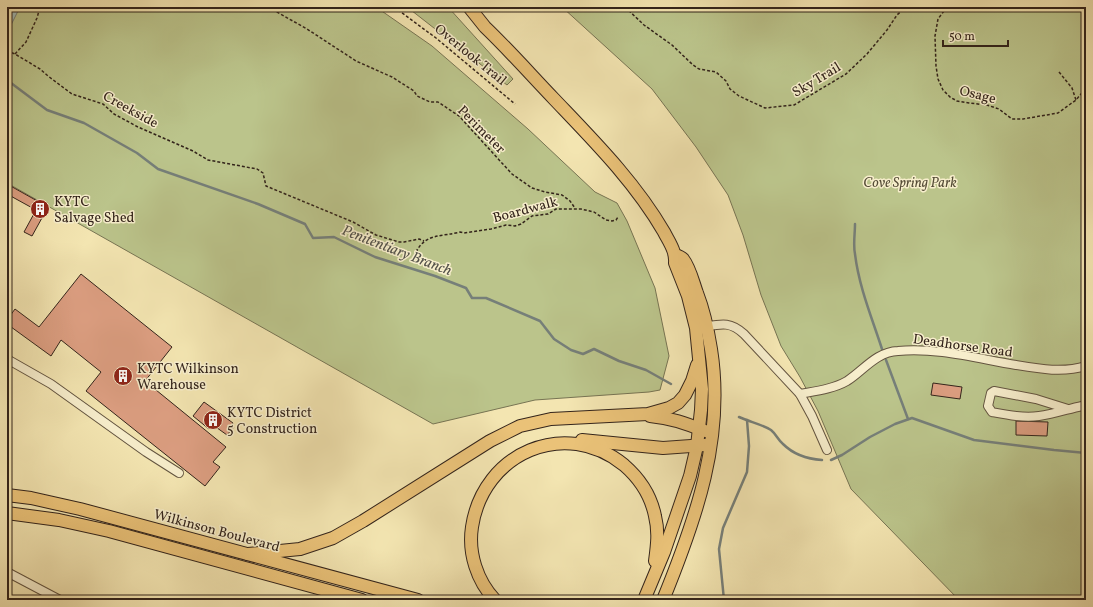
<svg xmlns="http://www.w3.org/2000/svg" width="1093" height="607" font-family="Vollkorn,serif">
<rect width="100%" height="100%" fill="#f3e5b1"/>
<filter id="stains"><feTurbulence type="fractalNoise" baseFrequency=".005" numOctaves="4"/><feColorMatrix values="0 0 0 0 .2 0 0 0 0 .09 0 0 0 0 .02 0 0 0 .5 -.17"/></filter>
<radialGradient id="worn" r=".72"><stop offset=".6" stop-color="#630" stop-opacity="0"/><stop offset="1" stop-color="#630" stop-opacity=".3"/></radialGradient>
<g fill="#bbc48b" stroke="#777453">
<path d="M7,7H376L432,46L528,129L595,192L617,203L627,221L655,288L669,356L660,390L649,392L535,400L433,424L7,183V132L10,118L7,117Z"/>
<path d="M407,7H448L513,79L507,85Z"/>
<path d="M562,7H1086V600H959L851,489L818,411L800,377L781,346L761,295L743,235L728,195L696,147L652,89Z"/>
</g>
<path fill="#a2bcb8" stroke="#767f79" d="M7,7H20L7,33Z"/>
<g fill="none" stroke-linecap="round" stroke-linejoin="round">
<g stroke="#767f79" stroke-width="2.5">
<path d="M7,80L47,110L84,123L137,153L158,169L258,204L305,224L313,238L334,237L375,257L435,276L466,288L472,298H486L540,321L554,339L571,350L583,354L594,349L619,361L646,370L671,384"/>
<path d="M855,224C855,234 853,245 855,254C859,287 872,318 882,349"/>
<path d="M886,360L908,419"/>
<path d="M739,417C750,422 761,424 771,430C776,434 778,440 783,444C794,455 807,459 822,460"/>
<path d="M831,460L842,455L870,437L895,424L912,418L974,440L1054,450L1086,453"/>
<path d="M724,600L719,549L723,528L747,472L749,446L747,420"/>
</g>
</g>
<g fill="#dc9e81" stroke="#33241b">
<path d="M7,184L48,207L32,236L24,232L36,210L7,194Z"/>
<path d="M81,274L172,347L145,381L226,447L213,462L220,467L205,486L86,391L101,372L61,340L51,356L7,324V320L15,309L39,327Z"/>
<path d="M933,383L962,387L960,399L931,395Z"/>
<path d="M204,402L233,423L231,426L234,427L227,435L213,425L209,429L193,416Z"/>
<path d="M1016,421L1048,422L1047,436L1016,435Z"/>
</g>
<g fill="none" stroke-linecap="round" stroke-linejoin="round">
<g stroke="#635440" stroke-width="10">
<g id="minor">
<path d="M703,327C721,324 730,321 744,334L800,394L812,416L827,450"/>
<path d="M7,359L51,384L146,452L179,473"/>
<path d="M800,394C816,391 833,389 847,381C864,370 876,352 898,351C936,347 979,359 1016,365C1040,369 1063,373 1086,366"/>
<path d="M1068,409L1036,399L994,391L991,393L988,406L992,412C1008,415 1023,418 1039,416C1054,414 1068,409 1082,406L1086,405"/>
<path d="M7,572L60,600"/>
</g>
</g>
<g stroke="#33241b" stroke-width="14">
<g id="highway">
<path d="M469,7L485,27C509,50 531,75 554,99C594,141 635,182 664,232C669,242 676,251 675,263L688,296L696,328L702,389L701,410L697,446L690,476L664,552L644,600"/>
<path d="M650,416C671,418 685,423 705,431"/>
<path d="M582,440L663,448L705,445"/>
<path d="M7,495L31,498L80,509L418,600"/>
<path d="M7,513L59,520L109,531L362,600"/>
<path d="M248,554L300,549L333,538L363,521L490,441L520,426L551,419L648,414L669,408L678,403L685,395L692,381L697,365"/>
<path d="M495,600C477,581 468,553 472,527C483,453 565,417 624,465C639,478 651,496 655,516C659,532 657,546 655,561"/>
<path d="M663,600C696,519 725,438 711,349C708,330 704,311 697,293C693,282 690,268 683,259C681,257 678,256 675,255"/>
</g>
</g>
<g stroke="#33241b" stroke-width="1.5" stroke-dasharray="3 2" stroke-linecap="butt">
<path d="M268,7L307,29L356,61L392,77L414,91L417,96L430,102H438L459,116L512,174L532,188L545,192L562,195L570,201L575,208"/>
<path d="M394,7L436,38L515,104"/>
<path d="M625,7L644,25L672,45L693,65L699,69L716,72L726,81L730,89L739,96L765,108L794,105L846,74L867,54L887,30L897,15L906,7"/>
<path d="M947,7L938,19L935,36L936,66L938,79L943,90L950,97L957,101L969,103L987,105L999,109L1012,119H1023L1058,113L1076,100L1086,88"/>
<path d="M7,51L15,54L40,69L48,76L72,94L103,104L114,114L138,127L193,151L208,160L257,169L263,173L266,186L353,222L376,235L399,242H404L419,239L424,241"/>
<path d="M15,54L26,42L37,18L40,7"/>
<path d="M1059,72L1072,88L1076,100"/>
<path d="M416,252C426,233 441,237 460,232L464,233L491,229L506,225L515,226L521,224L532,216L548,214L556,209H581L594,212L606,220L612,221L616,220L618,217"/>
</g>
<use href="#minor" stroke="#f7eecc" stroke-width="8"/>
<use href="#highway" stroke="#eac278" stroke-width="12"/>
</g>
<defs>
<g id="building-disc" transform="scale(1)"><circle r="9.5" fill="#8f2418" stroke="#f7eecc"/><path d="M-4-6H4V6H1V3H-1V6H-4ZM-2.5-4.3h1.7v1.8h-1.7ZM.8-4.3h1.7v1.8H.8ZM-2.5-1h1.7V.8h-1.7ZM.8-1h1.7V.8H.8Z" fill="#fff"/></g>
</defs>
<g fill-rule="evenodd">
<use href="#building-disc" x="40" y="209"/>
<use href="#building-disc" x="123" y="376"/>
<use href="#building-disc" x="213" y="420"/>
</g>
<g text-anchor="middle" stroke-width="3" stroke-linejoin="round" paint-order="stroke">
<g font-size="14" fill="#33241b" stroke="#f7eecc">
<text transform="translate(471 54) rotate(39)" y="5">Overlook Trail</text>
<text transform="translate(816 79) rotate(-31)" y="5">Sky Trail</text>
<text transform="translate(978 94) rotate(14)" y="5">Osage</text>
<text transform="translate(131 109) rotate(29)" y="5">Creekside</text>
<text transform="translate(482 129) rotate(45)" y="5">Perimeter</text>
<text transform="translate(525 209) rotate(-15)" y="5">Boardwalk</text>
<text transform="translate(963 345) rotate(8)" y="5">Deadhorse Road</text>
<text transform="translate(217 530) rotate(15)" y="5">Wilkinson Boulevard</text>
</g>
<g font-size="14" font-style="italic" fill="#554c37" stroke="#f7eecc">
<text x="910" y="187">Cove Spring Park</text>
</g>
<g font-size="14" fill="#33241b" stroke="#f7eecc" text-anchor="start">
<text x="54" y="206">KYTC<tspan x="54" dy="16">Salvage Shed</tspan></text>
<text x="137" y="373">KYTC Wilkinson<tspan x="137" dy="16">Warehouse</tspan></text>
<text x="227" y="417">KYTC District<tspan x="227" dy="16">5 Construction</tspan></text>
</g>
<g font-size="15" font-style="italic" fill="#54524a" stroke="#f7eecc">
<text transform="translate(397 250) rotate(21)" y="5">Penitentiary Branch</text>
</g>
</g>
<rect width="1093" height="607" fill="none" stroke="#f3e5b1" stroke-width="24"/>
<rect x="8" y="8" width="1077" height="591" fill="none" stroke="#33241b" stroke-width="2"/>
<rect x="12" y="12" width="1069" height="583" fill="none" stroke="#33241b"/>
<path d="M943 40v6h65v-6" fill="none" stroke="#33241b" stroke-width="2"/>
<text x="949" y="40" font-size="12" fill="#33241b" stroke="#f7eecc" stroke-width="3" paint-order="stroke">50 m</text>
<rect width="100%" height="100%" filter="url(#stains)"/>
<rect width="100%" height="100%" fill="url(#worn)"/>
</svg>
